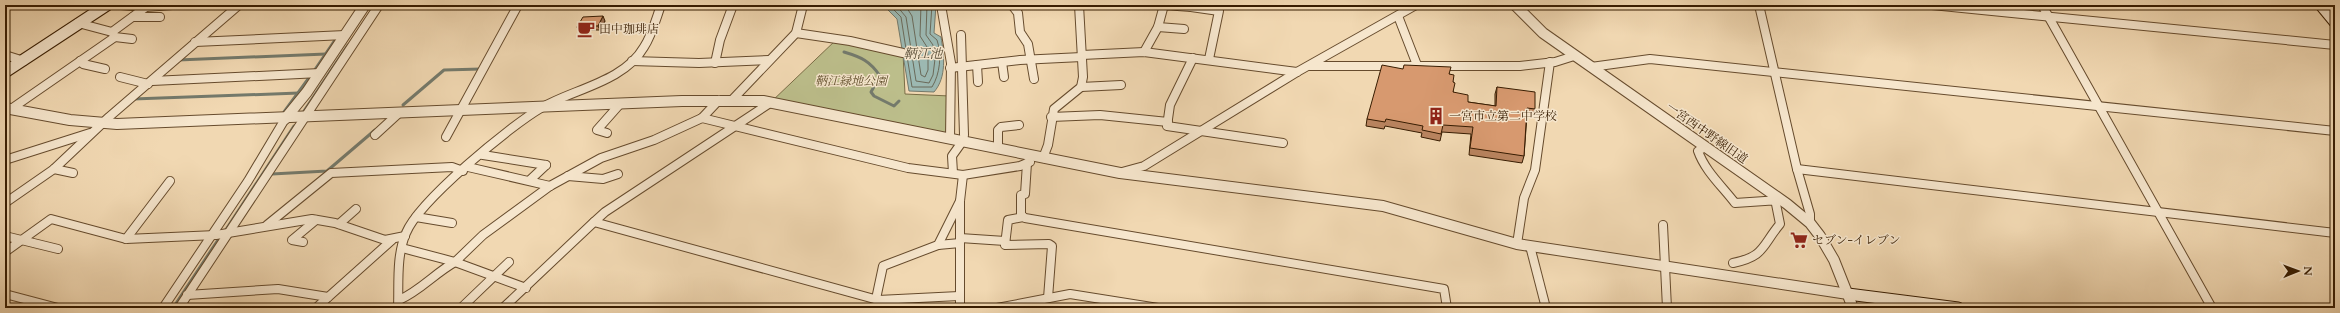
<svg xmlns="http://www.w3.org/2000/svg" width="2340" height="313" font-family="Cardo,'Noto Serif JP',serif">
<rect width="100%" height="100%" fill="#f1d8b2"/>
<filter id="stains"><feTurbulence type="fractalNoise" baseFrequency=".005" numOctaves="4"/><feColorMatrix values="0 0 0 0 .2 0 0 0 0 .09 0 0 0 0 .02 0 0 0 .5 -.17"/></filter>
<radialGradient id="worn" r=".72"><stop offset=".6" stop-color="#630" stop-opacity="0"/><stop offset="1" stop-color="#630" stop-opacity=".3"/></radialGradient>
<path fill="#bcbe8b" stroke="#7a6d46" d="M837,39L903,53L905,94L950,96V139L770,103Z"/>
<path fill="#9cb9b3" stroke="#747a6c" d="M883,5H936L934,33L941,37C944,55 947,77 934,92L909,91L897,19Z"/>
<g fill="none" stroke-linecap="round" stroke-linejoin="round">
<g stroke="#6a6a5a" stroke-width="1">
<path d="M889,5L901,17L906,49"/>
<path d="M896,5L906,17L916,81L929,83L933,75L935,59L933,45L926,35L927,5"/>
<path d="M905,5L912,16L921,75L925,77L928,70V56L927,47L920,36L921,5"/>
<path d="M907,56L912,87H932C940,74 942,55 937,40L930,34L932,5"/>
</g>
<g stroke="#747a6c" stroke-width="3">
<path d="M844,52C861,57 870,61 880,76L871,92L874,96L894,106L899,101"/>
<path d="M178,60L326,54"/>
<path d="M314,71L337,37"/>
<path d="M133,99L299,93"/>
<path d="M403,105L444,70L481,69"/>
<path d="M304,111L348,45"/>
<path d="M284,112L311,75"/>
<path d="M272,174L327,171L375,130"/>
<path d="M225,231L294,126"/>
<path d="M173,308L218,240"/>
</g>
<g stroke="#664b2d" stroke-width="10">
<g id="minor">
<path d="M121,5L146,7L172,5"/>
<path d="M941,5L951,63L950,139"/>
<path d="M1012,5L1018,13L1020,32L1028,44L1034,79"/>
<path d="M1759,5L1797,169L1810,214V223"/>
<path d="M1932,5L2335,45"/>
<path d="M2042,5L2212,308"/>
<path d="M1191,7L1219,11L1209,59"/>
<path d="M1398,16L1417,65"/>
<path d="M133,17H160"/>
<path d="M78,23L112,32L115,37L132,39"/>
<path d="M1158,27L1184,29"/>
<path d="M112,32L146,7"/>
<path d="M796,33L850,41L903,53"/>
<path d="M961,35L964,135"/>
<path d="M195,42L345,35"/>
<path d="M1144,52L1158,27L1164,5L1191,7V5"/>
<path d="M5,55L24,61"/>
<path d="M1082,55L1144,52L1297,72"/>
<path d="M1193,58L1170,105L1167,126L1283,143"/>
<path d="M80,61L83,64L105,69"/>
<path d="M632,61L699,63L769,60"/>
<path d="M1002,62L1004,77"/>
<path d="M715,63L720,40L733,5"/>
<path d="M977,65L978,82"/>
<path d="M1310,66H1520L1555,62L1574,56"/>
<path d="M1591,67L1650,59L2335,131"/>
<path d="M950,68L1020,60L1082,57"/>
<path d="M120,77L148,84"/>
<path d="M152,81L320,73"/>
<path d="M1081,87L1121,85"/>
<path d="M732,100L796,33L803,5"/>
<path d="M770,103L605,212L594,222L878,300L959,296"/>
<path d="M11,109L115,37"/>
<path d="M1051,117L1100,115L1168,122"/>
<path d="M702,118L908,168L963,175L1020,166L1030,162"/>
<path d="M607,133L597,130L620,104"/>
<path d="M375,135L399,113"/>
<path d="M446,137L518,5"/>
<path d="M1705,147L1698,151C1705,171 1722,186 1735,203L1780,200L1776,204L1780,224C1761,247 1765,256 1733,263"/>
<path d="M998,149V130L1001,127L1019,125"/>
<path d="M483,155L546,165"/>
<path d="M1043,158L1048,145L1054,109L1081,87L1083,77L1079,5"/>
<path d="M5,160L90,133"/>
<path d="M1027,163L1025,194L1021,195V215L1025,218L1444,289L1447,308"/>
<path d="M468,167L550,186"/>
<path d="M54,169L73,173"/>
<path d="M1797,169L2335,233"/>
<path d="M1122,172L1144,166L1297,72L1416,5"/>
<path d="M953,173L952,156L962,142"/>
<path d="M568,176L603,179L618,174"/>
<path d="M530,180L546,165"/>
<path d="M5,203L54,169L109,117L239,5"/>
<path d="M416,217L452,223"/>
<path d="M1023,217L1008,220L1005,245L1049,244L1052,246L1048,298"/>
<path d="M339,224L356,209"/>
<path d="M267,225L331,173L452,167L463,171"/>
<path d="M1663,225L1667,308"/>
<path d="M5,236L58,249"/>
<path d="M960,238L1005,241"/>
<path d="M126,239L170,181"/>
<path d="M303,242L292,240L316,220"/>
<path d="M1517,244L1524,198L1535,170L1550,62"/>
<path d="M938,245L960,243"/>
<path d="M1530,246L1546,308"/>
<path d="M402,248L455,262"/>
<path d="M5,252L51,219L126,239L216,235L312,219L335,223L385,240L405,236"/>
<path d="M526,288L455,262L483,235L550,186L601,158L654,140L702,118L719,100"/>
<path d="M5,294L58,308"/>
<path d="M187,295L278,289L328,297"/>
<path d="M876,299L883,266L938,245L960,201"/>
<path d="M399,300C420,291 435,273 455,262"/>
<path d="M163,308L248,181L285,119"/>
<path d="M179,308L379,5"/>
<path d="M316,308L392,240"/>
<path d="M398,308C399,284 396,256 406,233C419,201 510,126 541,108C573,89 624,82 644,47C652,35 656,19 661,5"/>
<path d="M461,308L509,262"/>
<path d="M503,308L594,222"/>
<path d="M960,308V201L963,175"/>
<path d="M997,308L1070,294L1158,308"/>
</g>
</g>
<g stroke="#664b2d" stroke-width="12">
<g id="tertiary">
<path d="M1515,5L1543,33L1787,204L1810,223L1820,236L1834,260L1853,308"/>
<path d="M5,108L70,120L117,124L682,101H763L1120,173L1383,206L1517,244L1848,294"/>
<path d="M285,119L307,92L365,5"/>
</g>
</g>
<g stroke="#371c01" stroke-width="13">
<g id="secondary">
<path d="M2321,5L2335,22"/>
<path d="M5,72L107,5"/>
<path d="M1848,294L1958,308"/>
</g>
</g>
<use href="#minor" stroke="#f6e6cd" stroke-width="8"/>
<use href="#tertiary" stroke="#f6e6cd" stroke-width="10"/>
<use href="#secondary" stroke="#f6e6cd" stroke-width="11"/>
</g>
<g fill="#b9845f" stroke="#371c01">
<path d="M605,21L600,30H591L589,34L584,35L579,32L577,27Z"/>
<path d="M1403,69L1450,74L1453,82V92L1468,102L1495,106V94L1497,87L1535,109L1533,116L1527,115L1524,156L1522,163L1469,155L1471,134L1442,132L1440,141L1421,137L1422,133L1385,126L1384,129L1366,126L1367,119Z"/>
</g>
<g fill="#966b4e" stroke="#371c01">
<path d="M603,16L605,21L600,30L598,26Z"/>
<path d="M589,26L591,30L589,34L584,35L582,30Z"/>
</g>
<g fill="#d7996f" stroke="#371c01">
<path d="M603,16L598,26H589L588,29L582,30L577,27L583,17Z"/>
<path d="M1382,65L1403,69L1404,65L1451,67L1449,74L1454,75L1453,82L1455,83L1453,92L1468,95V102L1496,106L1497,87L1535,92V109L1527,108L1524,156L1470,148L1473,127L1443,125L1441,134L1422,130L1423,126L1386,119L1385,122L1367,119Z"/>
</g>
<defs>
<g id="cafe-bare" transform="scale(1.38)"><path d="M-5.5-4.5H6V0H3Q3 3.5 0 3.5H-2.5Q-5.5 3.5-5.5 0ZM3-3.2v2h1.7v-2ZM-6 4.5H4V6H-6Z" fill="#8f2418" stroke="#f6e6cd" stroke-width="2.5" paint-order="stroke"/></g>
<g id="building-bare" transform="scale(1.38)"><path d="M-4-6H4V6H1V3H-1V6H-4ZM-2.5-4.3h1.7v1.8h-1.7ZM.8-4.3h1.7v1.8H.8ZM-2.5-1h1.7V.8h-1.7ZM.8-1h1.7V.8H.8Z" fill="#8f2418" stroke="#f6e6cd" stroke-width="2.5" paint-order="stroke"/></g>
<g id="supermarket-bare" transform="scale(1.38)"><path d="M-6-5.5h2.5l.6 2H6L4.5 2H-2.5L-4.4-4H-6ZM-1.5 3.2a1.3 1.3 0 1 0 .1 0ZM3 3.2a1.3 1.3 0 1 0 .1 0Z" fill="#8f2418" stroke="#f6e6cd" stroke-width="2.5" paint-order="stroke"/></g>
</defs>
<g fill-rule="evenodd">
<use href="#cafe-bare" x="586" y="29"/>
<use href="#building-bare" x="1436" y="116"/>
<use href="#supermarket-bare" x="1799" y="240"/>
</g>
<g text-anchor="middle" stroke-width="3" stroke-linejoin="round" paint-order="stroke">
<g font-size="12" fill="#371c01" stroke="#f6e6cd" text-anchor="start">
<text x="599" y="33">田中珈琲店</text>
<text x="1449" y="120">一宮市立第二中学校</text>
<text x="1812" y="244">セブン-イレブン</text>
</g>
<g font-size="12" font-style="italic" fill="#5f4d2a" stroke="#f6e6cd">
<text x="851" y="85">鞆江緑地公園</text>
</g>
<g font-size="12" fill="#371c01" stroke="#f6e6cd">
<text transform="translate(1707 133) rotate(35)" y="4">一宮西中野線旧道</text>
</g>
<g font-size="13" font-style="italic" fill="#554b36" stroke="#f6e6cd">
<text x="923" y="58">鞆江池</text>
</g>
</g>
<rect width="2340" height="313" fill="none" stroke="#f1d8b2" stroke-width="20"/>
<rect x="6" y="6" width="2328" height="301" fill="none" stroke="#371c01" stroke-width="2"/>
<rect x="10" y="10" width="2320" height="293" fill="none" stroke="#371c01"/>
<g transform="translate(2298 271) rotate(89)" stroke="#f6e6cd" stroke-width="3" paint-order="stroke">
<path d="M0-3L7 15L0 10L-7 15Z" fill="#371c01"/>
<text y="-6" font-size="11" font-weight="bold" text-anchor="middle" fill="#371c01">N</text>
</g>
<rect width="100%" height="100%" filter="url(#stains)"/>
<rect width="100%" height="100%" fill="url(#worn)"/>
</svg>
